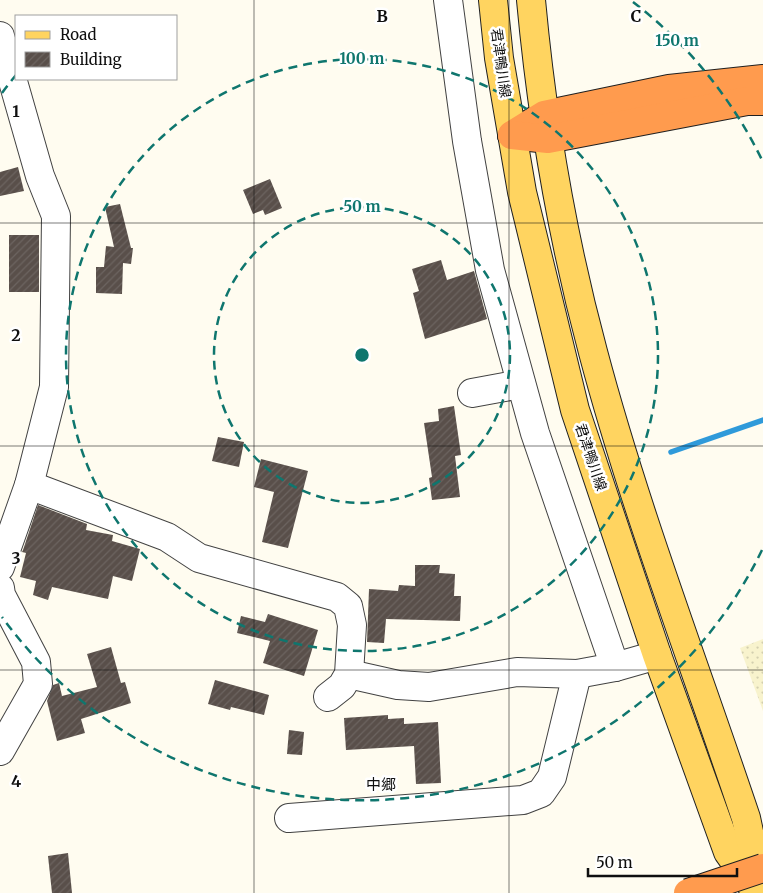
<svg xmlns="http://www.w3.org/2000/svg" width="763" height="893" font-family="Merriweather,'Noto Sans JP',serif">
<defs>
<pattern id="farmland-dots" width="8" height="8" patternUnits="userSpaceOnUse" patternTransform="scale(1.25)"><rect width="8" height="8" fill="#f8f3cd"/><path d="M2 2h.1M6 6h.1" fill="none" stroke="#d3cfaf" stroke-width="1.8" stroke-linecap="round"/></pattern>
<pattern id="building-hatch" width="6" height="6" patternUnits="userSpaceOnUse" patternTransform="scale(1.25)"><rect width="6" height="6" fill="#594f4a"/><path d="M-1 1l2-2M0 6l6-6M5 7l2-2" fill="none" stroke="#6c6460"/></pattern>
</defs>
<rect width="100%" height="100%" fill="#fffcf0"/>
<path fill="url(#farmland-dots)" d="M763,639V711L740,648Z"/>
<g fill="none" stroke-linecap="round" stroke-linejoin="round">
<path stroke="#2f9ada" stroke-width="5.5" d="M671,452L763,420"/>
</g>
<g fill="url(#building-hatch)">
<path d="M18,167L24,191L0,196V172Z"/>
<path d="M270,179L282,208L265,215L263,210L253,214L243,190Z"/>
<path d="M120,204L131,248H133L131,264L123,263L122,294L96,293V267H104L106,246L114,247L105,207Z"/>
<rect x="9" y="235" width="30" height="57"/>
<path d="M441,260L447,280L474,271L487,319L425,339L413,293L419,291L412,269Z"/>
<path d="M454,406L461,455L455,456L460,497L432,500L429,478L432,477L424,423L439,421L438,409Z"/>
<path d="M218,437L244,442L239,467L212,461Z"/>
<path d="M261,459L308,471L288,548L262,542L274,492L254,487Z"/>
<path d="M38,505L87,524L86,530L113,535L112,541L140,549L132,581L113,576L108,599L52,587L48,600L33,595L36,581L20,577L26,553L22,552L23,550Z"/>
<path d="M415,565H440L439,573L455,574L454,596H461L460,621L386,619L384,643L367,642L369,589L398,591L399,585L415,586Z"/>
<path d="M268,614L318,630L304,676L263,663L270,641L237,633L241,616L265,622Z"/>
<path d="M111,647L121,683L125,682L131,703L81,719L85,733L57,741L47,701L53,685L59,683L62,696L97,687L87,654Z"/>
<path d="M215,680L269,695L264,715L231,707L230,710L208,704Z"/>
<path d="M388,715V719L404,718V724L438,722L441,783L416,784L414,746L346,750L344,718Z"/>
<path d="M289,730L304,732L302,755L287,754Z"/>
<path d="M68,853L72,893H52L48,856Z"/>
</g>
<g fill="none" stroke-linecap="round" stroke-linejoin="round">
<g stroke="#424242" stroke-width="30">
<g id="minor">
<path d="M448,0L467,141L490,270L535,433L615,667"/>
<path d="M0,36L40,176L56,216L54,387L29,485L0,567"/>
<path d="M472,393L521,384"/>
<path d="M29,485L167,537L199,558L337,597L348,606L352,625L349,674L342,686L328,697"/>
<path d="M0,588L1,595L36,662L38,684L0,751"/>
<path d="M349,674L398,685L429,687L517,672L577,674L615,667L657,655"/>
<path d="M289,818L523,800L541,793L552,777L577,674"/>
</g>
</g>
<g stroke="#202020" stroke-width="30">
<g id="major">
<path d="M493,0L499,58L522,192L575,410L657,655L728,852L757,893"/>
<path d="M531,0C542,119 562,237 593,352C635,510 694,663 746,818L754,855L757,892"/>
</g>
</g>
<g stroke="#202020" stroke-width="30">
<g id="highway">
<path d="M512,135L544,115L669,89L763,79"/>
<path d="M512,135L548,139L747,101H763"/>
</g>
</g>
<use href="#minor" stroke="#fff" stroke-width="28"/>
<use href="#major" stroke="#ffd460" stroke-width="28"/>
<use href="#highway" stroke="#ff9b4e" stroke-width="28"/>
<g stroke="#202020" stroke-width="30" stroke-linecap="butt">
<path id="highway-bridge" d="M688,893L763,868"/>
</g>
<use href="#highway-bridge" stroke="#ff9b4e" stroke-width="28"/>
</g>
<path fill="none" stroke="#0f0f0f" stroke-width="1" stroke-opacity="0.55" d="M254,0V893M509,0V893M0,223H763M0,446H763M0,670H763"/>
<g fill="none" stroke="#0f766e" stroke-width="2.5" stroke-dasharray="9 6">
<circle cx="362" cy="355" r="148"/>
<circle cx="362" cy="355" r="296"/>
<path d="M762 550A445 445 0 0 1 2 617M2 93A445 445 0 0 1 16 75M633 2A445 445 0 0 1 762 160"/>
</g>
<g text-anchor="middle" stroke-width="5" stroke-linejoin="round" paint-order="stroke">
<g font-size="14" fill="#0f0f0f" stroke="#fff">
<text transform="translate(501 63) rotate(82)" y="5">君津鴨川線</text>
<text transform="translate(591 457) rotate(71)" y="5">君津鴨川線</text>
</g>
<g font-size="15" fill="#0f0f0f" stroke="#fff">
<text x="381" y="790">中郷</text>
</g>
</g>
<g font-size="16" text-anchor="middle" font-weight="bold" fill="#0f0f0f" stroke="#fff" stroke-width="5" stroke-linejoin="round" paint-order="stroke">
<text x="382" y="22">B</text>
<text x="636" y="22">C</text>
<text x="16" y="117">1</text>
<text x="16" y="341">2</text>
<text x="16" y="564">3</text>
<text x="16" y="787">4</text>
</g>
<circle cx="362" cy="355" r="8" fill="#0f766e" stroke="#fff" stroke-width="2.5"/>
<g font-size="15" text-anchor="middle" font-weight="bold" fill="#0f766e" stroke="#fff" stroke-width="5" stroke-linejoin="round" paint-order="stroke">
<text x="677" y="46">150 m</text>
<text x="362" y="64">100 m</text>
<text x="362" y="212">50 m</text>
</g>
<rect x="15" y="15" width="162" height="65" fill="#ffffff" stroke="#9f9f9f"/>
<rect x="25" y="31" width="25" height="8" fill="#ffd460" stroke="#9f9f9f"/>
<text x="60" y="40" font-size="15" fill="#0f0f0f">Road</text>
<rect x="25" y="52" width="25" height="15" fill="url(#building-hatch)" stroke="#9f9f9f"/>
<text x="60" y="65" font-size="15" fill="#0f0f0f">Building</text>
<path d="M588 868v8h149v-8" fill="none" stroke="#0f0f0f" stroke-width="2.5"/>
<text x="596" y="868" font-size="15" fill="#0f0f0f" stroke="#ffffff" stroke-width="4" paint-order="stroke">50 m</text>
</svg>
